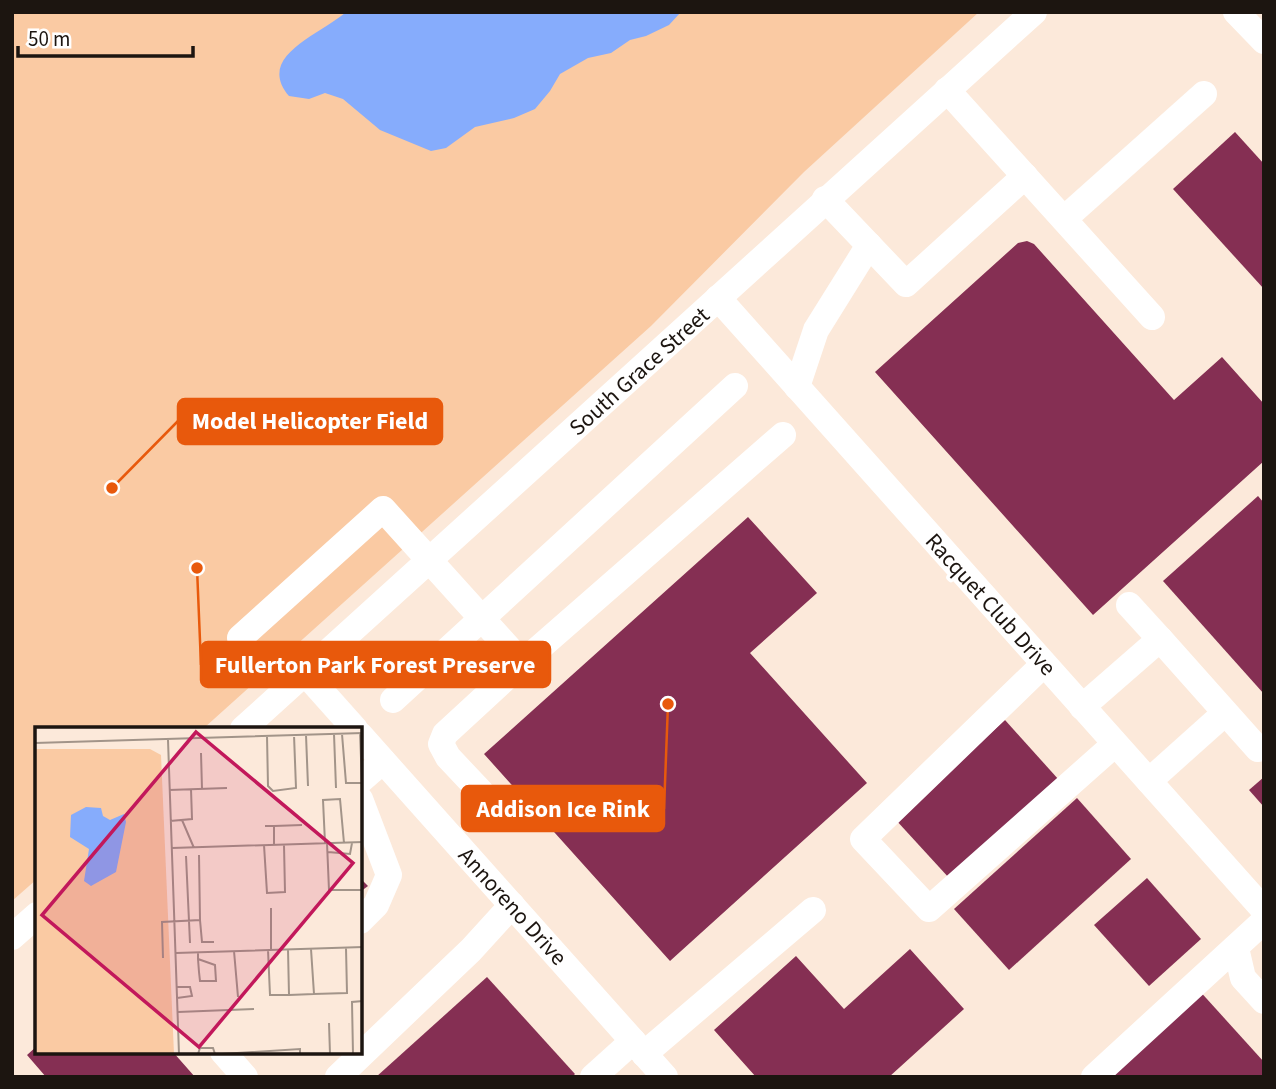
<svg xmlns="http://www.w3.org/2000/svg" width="1276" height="1089" font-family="'Source Sans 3',sans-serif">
<rect width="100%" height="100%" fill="#fce9da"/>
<path fill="#facaa3" d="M12,12H979L804,172L651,326L204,728L37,729V879L12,901Z"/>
<path fill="#86acfc" d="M346,12H681L669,25L646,36L630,40L611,53L588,58L560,74L550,91L535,109L514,118L475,127L446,148L431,151L380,130L343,99L325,93L309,99L289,96C255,56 320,35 346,12Z"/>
<g fill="#852f53">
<path d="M1235,132L1264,164V289L1173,189Z"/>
<path d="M1027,241L1034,244L1174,400L1222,357L1264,404V461L1093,615L875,372L1018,243Z"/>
<path d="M1258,496L1264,503V694L1163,581Z"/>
<path d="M748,517L817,593L750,653L867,783L670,961L484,754Z"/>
<path d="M1005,720L1059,780L950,879L895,819Z"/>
<path d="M1264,777V807L1249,790Z"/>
<path d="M1077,798L1131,859L1009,970L954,909Z"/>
<path d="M360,878L368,886L360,892Z"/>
<path d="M1147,878L1201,939L1149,986L1094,925Z"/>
<path d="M910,949L964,1009L889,1077H756L714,1030L796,956L844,1009Z"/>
<path d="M487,977L575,1074L572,1077H376Z"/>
<path d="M1197,988L1264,1062V1077H1104Z"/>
<path d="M37,1046V1052H173L195,1077H46L27,1055Z"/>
</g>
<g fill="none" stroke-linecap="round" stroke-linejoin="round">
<g stroke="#fff" stroke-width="26">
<path d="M1236,12L1264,41"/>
<path d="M947,90L1152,317"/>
<path d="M825,199L906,284L1025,176"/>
<path d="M1064,219L1204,94"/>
<path d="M718,298L1264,910"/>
<path d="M797,387L816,330L869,245"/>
<path d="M240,638L383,509L522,663L783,435"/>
<path d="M1160,639L1258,749"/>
<path d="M1044,664L863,839L929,909L1115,744"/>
<path d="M305,673L355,729"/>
<path d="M393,700L735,386"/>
<path d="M1082,707L1160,639L1129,605"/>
<path d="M243,729L1034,12"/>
<path d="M360,735L665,1077"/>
<path d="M360,781L383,761"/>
<path d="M1149,781L1225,713"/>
<path d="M481,792L448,757L441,744L445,734L522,663"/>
<path d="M360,799L389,875L376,905L360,921"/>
<path d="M12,937L37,915"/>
<path d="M1236,948L1243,978L1264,1001"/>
<path d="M223,1052L245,1077"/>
<path d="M644,1054L813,910"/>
<path d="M338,1077L471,950L512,905"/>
<path d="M593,1077L633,1041"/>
<path d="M1094,1077L1264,921"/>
</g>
</g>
<g text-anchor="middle" stroke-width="7" stroke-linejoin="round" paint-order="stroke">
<g font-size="23" fill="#1c1510" stroke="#fff">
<text transform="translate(639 371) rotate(-42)" y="8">South Grace Street</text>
<text transform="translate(991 604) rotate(48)" y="8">Racquet Club Drive</text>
<text transform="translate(513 906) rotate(48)" y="8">Annoreno Drive</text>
</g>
</g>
<g transform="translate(35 727)">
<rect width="327" height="327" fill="#fce9da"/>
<path d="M0,22H115L126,28L139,327H0Z" fill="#facaa3"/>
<path d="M51,80L66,81L68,89L75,93L89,87L91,95L81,145L56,159L49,154L54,122L35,110L36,88Z" fill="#86acfc"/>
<path fill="none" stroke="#a29489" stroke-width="2" d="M299,7L301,61M307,7L311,56H327L325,6M271,8L273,59M232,9L233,59L238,64L261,61L259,8M133,13L144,327M0,16L328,6M166,26L167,62M134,63L192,61M147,93L159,121M135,94L157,92L156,62M230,99H239V118M239,99L267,98M290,116L288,73L305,72L309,116M292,116L294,163H328M229,118L232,166L250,165L249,118M137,121L328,115M293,125L315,127L317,116M151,129L155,216M236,181V223M165,193L167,215H179M276,222L279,267L312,266L311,221M233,223L235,268H254L253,222M199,224L203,270M163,225V232L164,245L165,254H181L180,238L163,232M141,226L328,220M128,231L127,195L165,193L164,128M142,260H155L157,269L142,271M254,268L279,267M143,285L219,282M294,296L295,327M163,327L165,321H178L180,327M187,327L265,322V327M318,327L317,275L328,274"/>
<path fill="#c2185b" fill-opacity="0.15" stroke="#c2185b" stroke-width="3.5" d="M161,5L318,136L164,320L7,188Z"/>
<rect width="327" height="327" fill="none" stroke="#1c1510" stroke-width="3.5"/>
</g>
<path fill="none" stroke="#e8590c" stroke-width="2.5" d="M112 488L178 421M197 568L201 665M668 704L664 809"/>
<g fill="#e8590c" stroke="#fff" stroke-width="2.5">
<circle cx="112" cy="488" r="7"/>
<circle cx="197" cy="568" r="7"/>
<circle cx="668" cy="704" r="7"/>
</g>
<g fill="#e8590c" stroke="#e8590c" stroke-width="2.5">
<rect x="178" y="399" width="264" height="45" rx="7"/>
<rect x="201" y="642" width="349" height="45" rx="7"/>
<rect x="462" y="786" width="202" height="45" rx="7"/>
</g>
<g font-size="24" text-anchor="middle" font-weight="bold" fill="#fff">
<text x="310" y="429">Model Helicopter Field</text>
<text x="375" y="673">Fullerton Park Forest Preserve</text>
<text x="563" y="817">Addison Ice Rink</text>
</g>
<rect width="1276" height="1089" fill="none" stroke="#1c1510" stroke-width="28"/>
<path d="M18 46v10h175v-10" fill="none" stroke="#1c1510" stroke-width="3.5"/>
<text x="28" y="46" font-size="21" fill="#1c1510" stroke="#ffffff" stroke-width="5" paint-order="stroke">50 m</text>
</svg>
